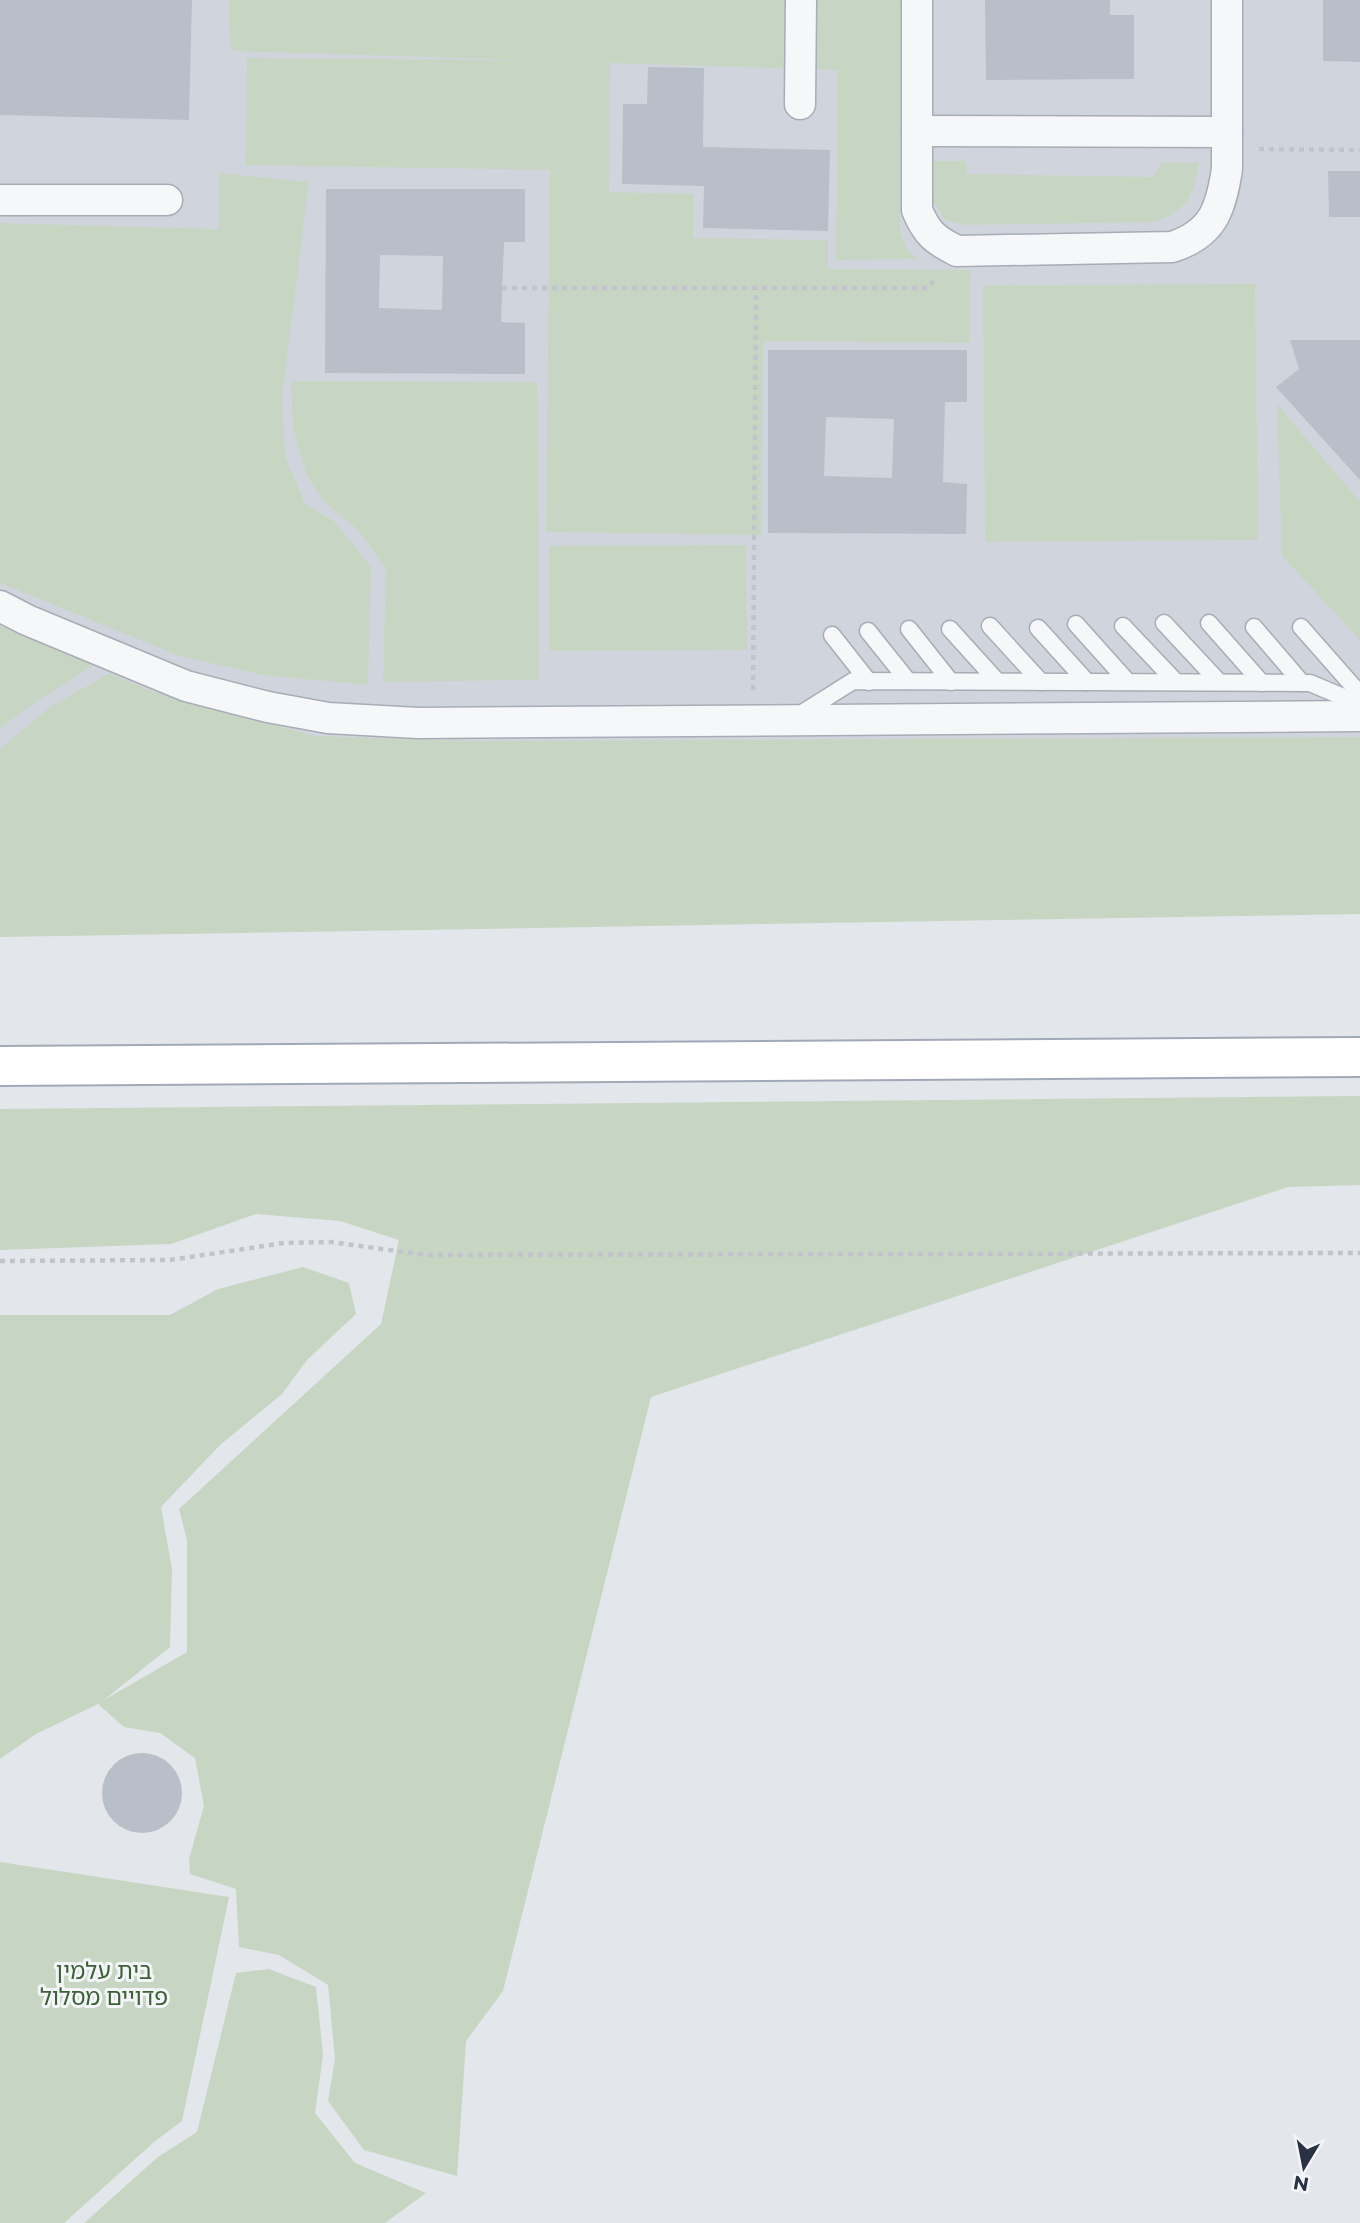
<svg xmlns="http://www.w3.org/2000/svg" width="1360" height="2223" font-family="Montserrat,'Noto Sans Hebrew',sans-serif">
<rect width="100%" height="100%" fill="#e3e6eb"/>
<path fill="#d0d5dd" d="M0,0H1360V803L0,911Z"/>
<g fill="#c7d6c3">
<path d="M229,0H901L900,233L907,249L918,259L836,260L838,70L610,63L609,192L693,194V238L828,240V269L970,270L969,343L763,341L761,535L546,532L550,170L246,165L247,58L527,60L231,51Z"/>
<path d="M934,161H966L967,174L1153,177L1162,162L1199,163C1193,197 1188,210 1154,222L963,225L945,220L933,201Z"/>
<path d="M219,173L309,182L282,398L285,456L305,504L334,521L371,567L368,685L262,675L180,656L0,583V223L219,229Z"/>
<path d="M1255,284L1258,540L985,542L983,285Z"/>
<path d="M291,381L537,382L539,680L383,682L386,568L358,530L323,501L307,476L293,428Z"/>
<path d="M1277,404L1360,502V640L1282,556Z"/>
<path d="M746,545L747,650L550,651L549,546Z"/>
<path d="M0,625L94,665L37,701L0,728Z"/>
<path d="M110,673L148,690L314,736L474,741L1360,737V914L0,937V749L50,707Z"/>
<path d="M1360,1096V1185L1288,1187L651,1397L503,1991L466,2041L457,2176L364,2150L328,2101L335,2059L328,1985L279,1955L239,1947L236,1889L190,1874L189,1859L204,1806L195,1758L160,1733L124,1727L98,1704L36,1734L0,1759V1315H170L218,1289L303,1267L349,1283L356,1314L307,1360L282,1394L220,1445L161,1507L172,1569L170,1647L104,1700L187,1652V1540L179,1509L381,1324L399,1240L340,1221L256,1214L171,1244L0,1250V1109Z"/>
<path d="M0,1862L229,1897L182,2121L154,2142L64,2223H0Z"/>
<path d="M269,1969L316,1987L323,2055L315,2113L355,2163L426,2193L385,2223H84L158,2157L197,2132L236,1973Z"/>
</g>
<g fill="#b9bfc9" fill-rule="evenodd">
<path d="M0,0H192L189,120L0,115Z"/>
<path d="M985,0H1110V15H1134V79L986,80Z"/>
<path d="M1323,0H1360V62L1323,61Z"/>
<path d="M648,67L704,68L703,147L830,150L828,231L703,228L704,186L622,184L623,104H647Z"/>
<path d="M1328,171H1360V217H1329Z"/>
<path d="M326,189H525V242H504L501,322L525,323V374L325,373ZM380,255L443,256L442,310L379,308Z"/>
<path d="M1290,340H1360V480L1276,387L1299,369Z"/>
<path d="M768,350H967V402H945L943,482L967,484L966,534L768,533ZM826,417L894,419L892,478L824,476Z"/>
<circle cx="142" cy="1793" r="40"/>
</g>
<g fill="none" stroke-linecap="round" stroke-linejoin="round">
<g stroke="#a7acb6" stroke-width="19">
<g id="service">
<path d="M1164,623L1219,682"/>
<path d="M1209,623L1262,683"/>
<path d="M1076,624L1128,682"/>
<path d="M990,626L1041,682"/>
<path d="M1123,626L1176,682"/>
<path d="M1254,627L1302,683"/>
<path d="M1301,627L1360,694"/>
<path d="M1038,628L1087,682"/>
<path d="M909,629L951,682"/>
<path d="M950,629L997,681"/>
<path d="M868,631L908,681"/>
<path d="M832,635L869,682"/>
<path d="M799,715L853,681L1310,683L1360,704"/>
</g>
</g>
<g stroke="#a7acb6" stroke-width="33">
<g id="minor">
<path d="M917,0V210C927,234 935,240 957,251L1172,247C1213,234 1221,209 1227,169V0"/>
<path d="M800,104L801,0"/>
<path d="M917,131L1227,132"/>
<path d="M0,200H167"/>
<path d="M0,606L27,620L186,686L268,707L328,718L418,723L1360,716"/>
</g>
</g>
<g stroke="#a1a9b8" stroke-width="42">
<path id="primary" d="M0,1066L1360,1057"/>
</g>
<g stroke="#c1c4ca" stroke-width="4.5" stroke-dasharray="5 5" stroke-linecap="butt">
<path d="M1259,149L1360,150"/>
<path d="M502,288H928L937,277"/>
<path d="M753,690L756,288"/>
<path d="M0,1261L170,1260L284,1243L331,1242L426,1255L1360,1253"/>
</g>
<use href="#service" stroke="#f6f7f9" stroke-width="16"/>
<use href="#minor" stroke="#f6f7f9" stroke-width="30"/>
<use href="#primary" stroke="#fff" stroke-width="38"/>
</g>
<g text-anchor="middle" stroke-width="6" stroke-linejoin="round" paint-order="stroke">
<g font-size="23" fill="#3d6136" stroke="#f3f5f8">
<text x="104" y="1979">בית עלמין<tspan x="104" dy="26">פדויים מסלול</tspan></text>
</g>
</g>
<g transform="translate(1304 2167) rotate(190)" stroke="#f3f5f8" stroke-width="5" paint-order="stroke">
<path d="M0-5L12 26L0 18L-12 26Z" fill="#293244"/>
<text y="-10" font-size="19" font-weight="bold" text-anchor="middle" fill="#293244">N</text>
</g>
</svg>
